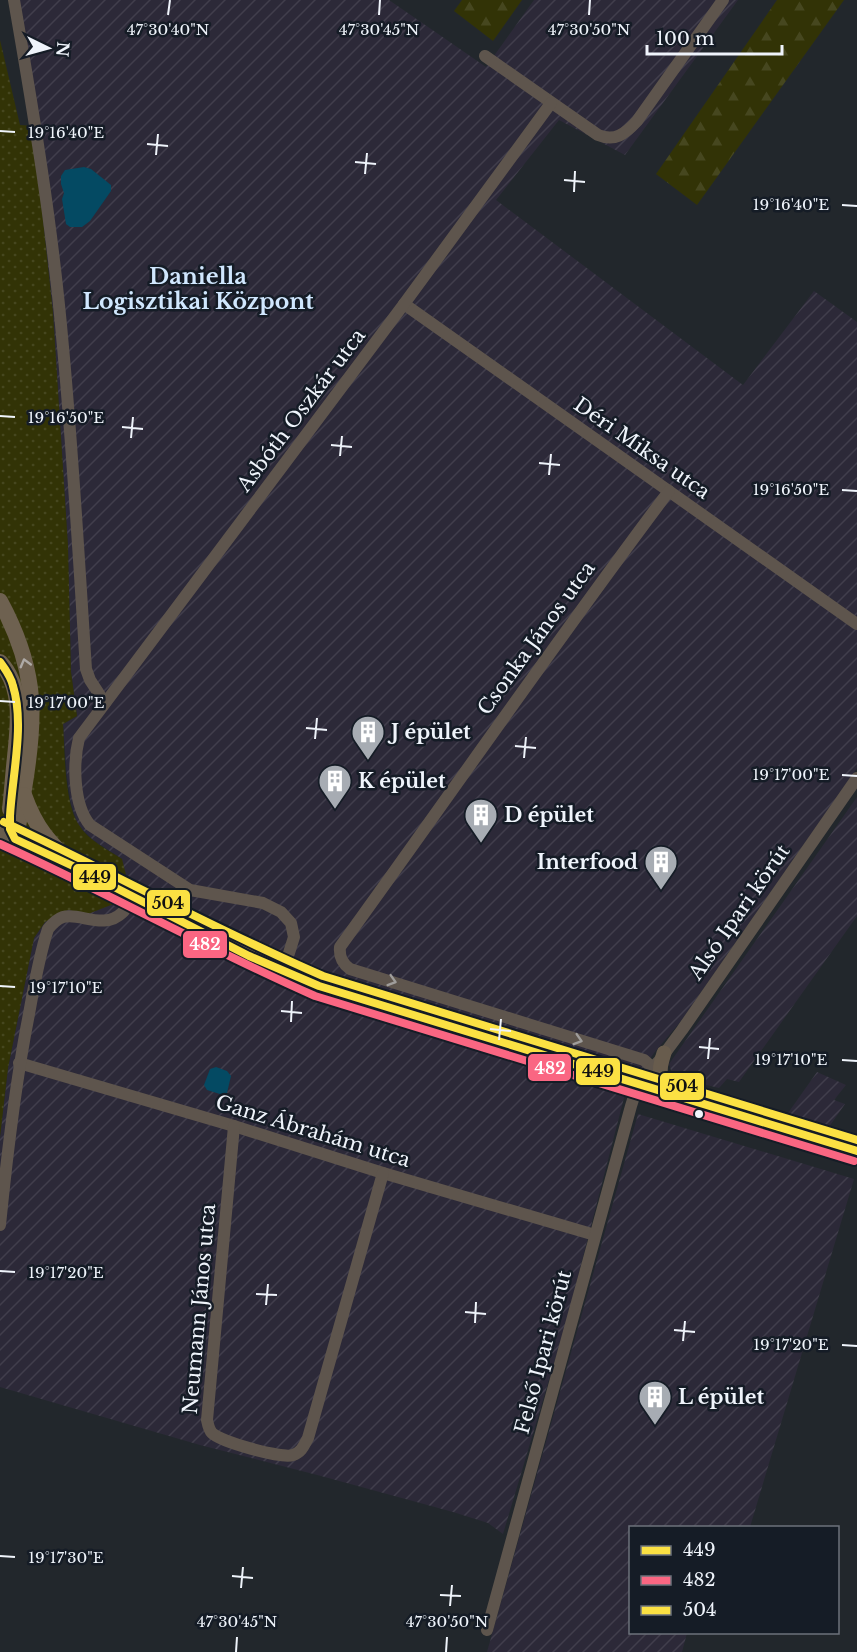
<svg xmlns="http://www.w3.org/2000/svg" width="857" height="1652" font-family="'Libre Baskerville',serif">
<defs>
<pattern id="industrial-furrows" width="10" height="10" patternUnits="userSpaceOnUse" patternTransform="scale(1.5)"><rect width="10" height="10" fill="#2c2938"/><path d="M-1 1l2-2M0 10L10 0M9 11l2-2" fill="none" stroke="#413e4c"/></pattern>
<pattern id="grass-dots" width="8" height="8" patternUnits="userSpaceOnUse" patternTransform="scale(1.5)"><rect width="8" height="8" fill="#323306"/><path d="M2 2h.1M6 6h.1" fill="none" stroke="#46471f" stroke-width="1.8" stroke-linecap="round"/></pattern>
<pattern id="forest-firs" width="22" height="20" patternUnits="userSpaceOnUse" patternTransform="scale(1.5)"><rect width="22" height="20" fill="#323306"/><path d="M5 1l3.5 6h-7zM16 11l3.5 6h-7z" fill="#46471f"/></pattern>
</defs>
<rect width="100%" height="100%" fill="#22272c"/>
<g fill="url(#industrial-furrows)">
<path d="M10,0H389L486,67L534,0H738L625,155L559,120L496,200L743,385L814,291L857,322V768L681,1021L654,1053L625,1094L566,1323L503,1534L488,1523L453,1512L321,1476L200,1445L0,1387V1137L8,1068L34,938L45,922L68,910L122,859L93,840L78,825L71,804L67,777L63,724L77,716L71,672L68,546L53,313L33,126Z"/>
<path d="M857,797V916L739,1082L727,1079L719,1088L673,1077L669,1064Z"/>
<path d="M817,1072L846,1085L834,1100L845,1104L829,1127L788,1113Z"/>
<path d="M638,1114L854,1179L750,1527L630,1528V1632L687,1633L682,1652H487Z"/>
</g>
<path fill="url(#grass-dots)" d="M0,40L20,125L33,126L53,313L68,546L71,672L77,716L63,724C65,750 64,803 79,825C88,840 108,850 122,859L126,875L116,903L88,914L68,910L45,922L34,938L8,1068L0,1137Z"/>
<g fill="url(#forest-firs)">
<path d="M462,0H522L493,41L454,11Z"/>
<path d="M777,0H844L697,205L656,174Z"/>
</g>
<g fill="#044a63">
<path d="M84,167L91,169L111,185V191L90,221L82,227H70L66,224L62,199L64,193L61,184V176L65,170Z"/>
<path d="M216,1067L227,1071L231,1076L227,1093L223,1095L207,1090L204,1085L210,1069Z"/>
</g>
<g fill="none" stroke-linecap="round" stroke-linejoin="round">
<g stroke="#5e554d" stroke-width="12">
<path d="M14,0C34,115 53,230 63,347C73,454 79,562 86,669L90,680L105,703"/>
<path d="M485,56L598,135C615,142 625,134 637,121L723,0"/>
<path d="M404,304L857,624"/>
<path d="M281,970L289,953L294,937L291,923L281,912L263,903L190,890L90,825C73,805 73,762 79,738L404,304L551,103"/>
<path d="M19,1063L234,1126L383,1173L595,1235"/>
<path d="M653,1068L644,1060L350,969C342,963 339,957 340,947C450,795 556,641 669,491"/>
<path d="M234,1126L207,1420C208,1425 209,1430 212,1433C221,1442 282,1459 293,1455C302,1452 304,1445 308,1438L383,1173"/>
<path d="M0,1225C7,1155 15,1084 29,1014C34,986 39,956 48,929C52,924 57,919 63,917C80,912 104,931 123,912C127,908 129,901 133,896"/>
<path d="M487,1630L631,1106L638,1084L659,1061L682,1030L857,778"/>
</g>
<g stroke="#685c4d" stroke-width="15">
<path d="M0,832C108,880 210,941 319,986L857,1151"/>
<path d="M664,1053C657,1074 659,1079 674,1094"/>
</g>
<g stroke="#6e6150" stroke-width="16">
<path d="M0,601C14,627 26,657 30,688C34,717 29,759 24,789C21,806 20,822 15,839"/>
<path d="M0,662C24,688 18,726 15,757C13,775 12,792 10,809"/>
<path d="M24,795C36,829 49,842 75,867"/>
</g>
<g stroke="#151c26" stroke-width="12">
<path id="bus-1" d="M0,662C6,670 11,677 13,686C25,724 12,777 10,816V829L15,839L75,867L249,956L319,986L857,1151"/>
</g>
<g stroke="#151c26" stroke-width="12">
<path id="bus-2" d="M0,844C106,892 208,949 315,996L854,1161"/>
</g>
<g stroke="#151c26" stroke-width="12">
<path id="bus-3" d="M4,822C111,872 214,929 323,976L857,1140"/>
</g>
<use href="#bus-1" stroke="#fbe143" stroke-width="8"/>
<use href="#bus-2" stroke="#fa6682" stroke-width="8"/>
<use href="#bus-3" stroke="#fbe143" stroke-width="8"/>
</g>
<defs><path id="oneway-chevron" d="M-2-3.5L2.5 0L-2 3.5" fill="none" stroke-width="1.6" stroke-linecap="round" stroke-linejoin="round" transform="scale(1.5)"/></defs>
<use stroke="#aeaaa6" href="#oneway-chevron" transform="translate(25 663) rotate(-105)"/>
<g stroke="#9f9d9b">
<use href="#oneway-chevron" transform="translate(392 981) rotate(17)"/>
<use href="#oneway-chevron" transform="translate(578 1040) rotate(17)"/>
</g>
<path fill="none" stroke="#eff4fb" stroke-width="2" d="M168,15L170,0M379,15L380,0M589,15L590,0M0,131L15,132M147,144L168,146M156,155L158,134M355,162L376,164M365,174L367,153M564,180L585,182M574,192L575,171M842,205L857,206M0,416L15,417M122,427L143,429M131,438L133,417M331,445L352,447M340,456L342,436M539,463L560,465M549,475L551,454M842,490L857,491M0,701L15,702M306,728L327,730M315,739L317,718M515,746L536,748M524,758L526,737M842,775L857,776M0,986L15,987M281,1011L302,1013M291,1022L292,1001M490,1029L511,1031M499,1040L501,1019M699,1047L719,1049M708,1059L710,1038M842,1060L857,1061M0,1271L15,1272M256,1294L277,1295M266,1305L268,1284M465,1312L486,1314M475,1323L476,1302M674,1330L695,1332M683,1341L685,1321M842,1345L857,1346M0,1556L15,1557M232,1576L253,1578M241,1588L243,1567M440,1595L461,1596M450,1606L452,1585M236,1652L237,1637M446,1652L447,1637"/>
<defs>
<g id="building-pin" transform="scale(1.725)"><path d="M0 17L-7.5 6A9.5 9.5 0 1 1 7.5 6Z" fill="#a7acb3" stroke="#151c26"/><path d="M-4-6H4V6H1V3H-1V6H-4ZM-2.5-4.3h1.7v1.8h-1.7ZM.8-4.3h1.7v1.8H.8ZM-2.5-1h1.7V.8h-1.7ZM.8-1h1.7V.8H.8Z" fill="#fff"/></g>
</defs>
<g fill-rule="evenodd">
<use href="#building-pin" x="368" y="732"/>
<use href="#building-pin" x="335" y="781"/>
<use href="#building-pin" x="481" y="815"/>
<use href="#building-pin" x="661" y="862"/>
<use href="#building-pin" x="655" y="1397"/>
</g>
<circle fill="#eff4fb" stroke="#151c26" stroke-width="2" cx="699" cy="1114" r="5"/>
<g text-anchor="middle" stroke-width="5" stroke-linejoin="round" paint-order="stroke">
<g font-size="20" fill="#eff4fb" stroke="#151c26">
<text transform="translate(301 410) rotate(-53)" y="7">Asbóth Oszkár utca</text>
<text transform="translate(642 448) rotate(35)" y="7">Déri Miksa utca</text>
<text transform="translate(536 638) rotate(-54)" y="7">Csonka János utca</text>
<text transform="translate(739 912) rotate(-55)" y="7">Alsó Ipari körút</text>
<text transform="translate(313 1131) rotate(17)" y="7">Ganz Ábrahám utca</text>
<text transform="translate(199 1309) rotate(-85)" y="7">Neumann János utca</text>
<text transform="translate(543 1352) rotate(-75)" y="7">Felső Ipari körút</text>
</g>
<g font-size="20" font-weight="bold" fill="#eff4fb" stroke="#151c26" text-anchor="start">
<text x="391" y="739">J épület</text>
<text x="358" y="788">K épület</text>
<text x="504" y="822">D épület</text>
<text x="638" y="869" text-anchor="end">Interfood</text>
<text x="678" y="1404">L épület</text>
</g>
<g font-size="22" font-weight="bold" fill="#d0e7fe" stroke="#151c26">
<text x="198" y="284">Daniella<tspan x="198" dy="25">Logisztikai Központ</tspan></text>
</g>
</g>
<g font-size="15" text-anchor="middle" fill="#eff4fb" stroke="#151c26" stroke-width="5" stroke-linejoin="round" paint-order="stroke">
<text x="168" y="35">47°30'40"N</text>
<text x="379" y="35">47°30'45"N</text>
<text x="589" y="35">47°30'50"N</text>
<text x="66" y="138">19°16'40"E</text>
<text x="791" y="210">19°16'40"E</text>
<text x="66" y="423">19°16'50"E</text>
<text x="791" y="495">19°16'50"E</text>
<text x="66" y="708">19°17'00"E</text>
<text x="791" y="780">19°17'00"E</text>
<text x="66" y="993">19°17'10"E</text>
<text x="791" y="1065">19°17'10"E</text>
<text x="66" y="1278">19°17'20"E</text>
<text x="791" y="1350">19°17'20"E</text>
<text x="66" y="1563">19°17'30"E</text>
<text x="237" y="1627">47°30'45"N</text>
<text x="447" y="1627">47°30'50"N</text>
</g>
<g stroke="#151c26" stroke-width="2">
<rect x="72" y="863" width="45" height="28" rx="6" fill="#fbe143"/>
<rect x="146" y="889" width="45" height="28" rx="6" fill="#fbe143"/>
<rect x="182" y="930" width="46" height="29" rx="6" fill="#fa6682"/>
<rect x="527" y="1053" width="45" height="29" rx="6" fill="#fa6682"/>
<rect x="575" y="1057" width="46" height="29" rx="6" fill="#fbe143"/>
<rect x="659" y="1072" width="46" height="29" rx="6" fill="#fbe143"/>
</g>
<g font-size="16" text-anchor="middle" font-weight="bold" fill="#fff">
<text x="205" y="950">482</text>
<text x="550" y="1074">482</text>
</g>
<g font-size="16" text-anchor="middle" font-weight="bold" fill="#111">
<text x="95" y="883">449</text>
<text x="168" y="909">504</text>
<text x="598" y="1077">449</text>
<text x="682" y="1092">504</text>
</g>
<rect x="629" y="1526" width="210" height="108" fill="#151c26" stroke="#6c727b" stroke-width="1.5"/>
<rect x="641" y="1546" width="30" height="9" fill="#fbe143" stroke="#6c727b" stroke-width="1.5"/>
<text x="683" y="1556" font-size="18" fill="#eff4fb">449</text>
<rect x="641" y="1576" width="30" height="9" fill="#fa6682" stroke="#6c727b" stroke-width="1.5"/>
<text x="683" y="1586" font-size="18" fill="#eff4fb">482</text>
<rect x="641" y="1606" width="30" height="9" fill="#fbe143" stroke="#6c727b" stroke-width="1.5"/>
<text x="683" y="1616" font-size="18" fill="#eff4fb">504</text>
<g transform="translate(48 48) rotate(95)" stroke="#151c26" stroke-width="4.5" paint-order="stroke">
<path d="M0-4.5L10 22L0 15L-10 22Z" fill="#eff4fb"/>
<text y="-9" font-size="16" font-weight="bold" text-anchor="middle" fill="#eff4fb">N</text>
</g>
<path d="M647 45v9h135v-9" fill="none" stroke="#eff4fb" stroke-width="3"/>
<text x="656" y="45" font-size="18" fill="#eff4fb" stroke="#151c26" stroke-width="4.5" paint-order="stroke">100 m</text>
</svg>
